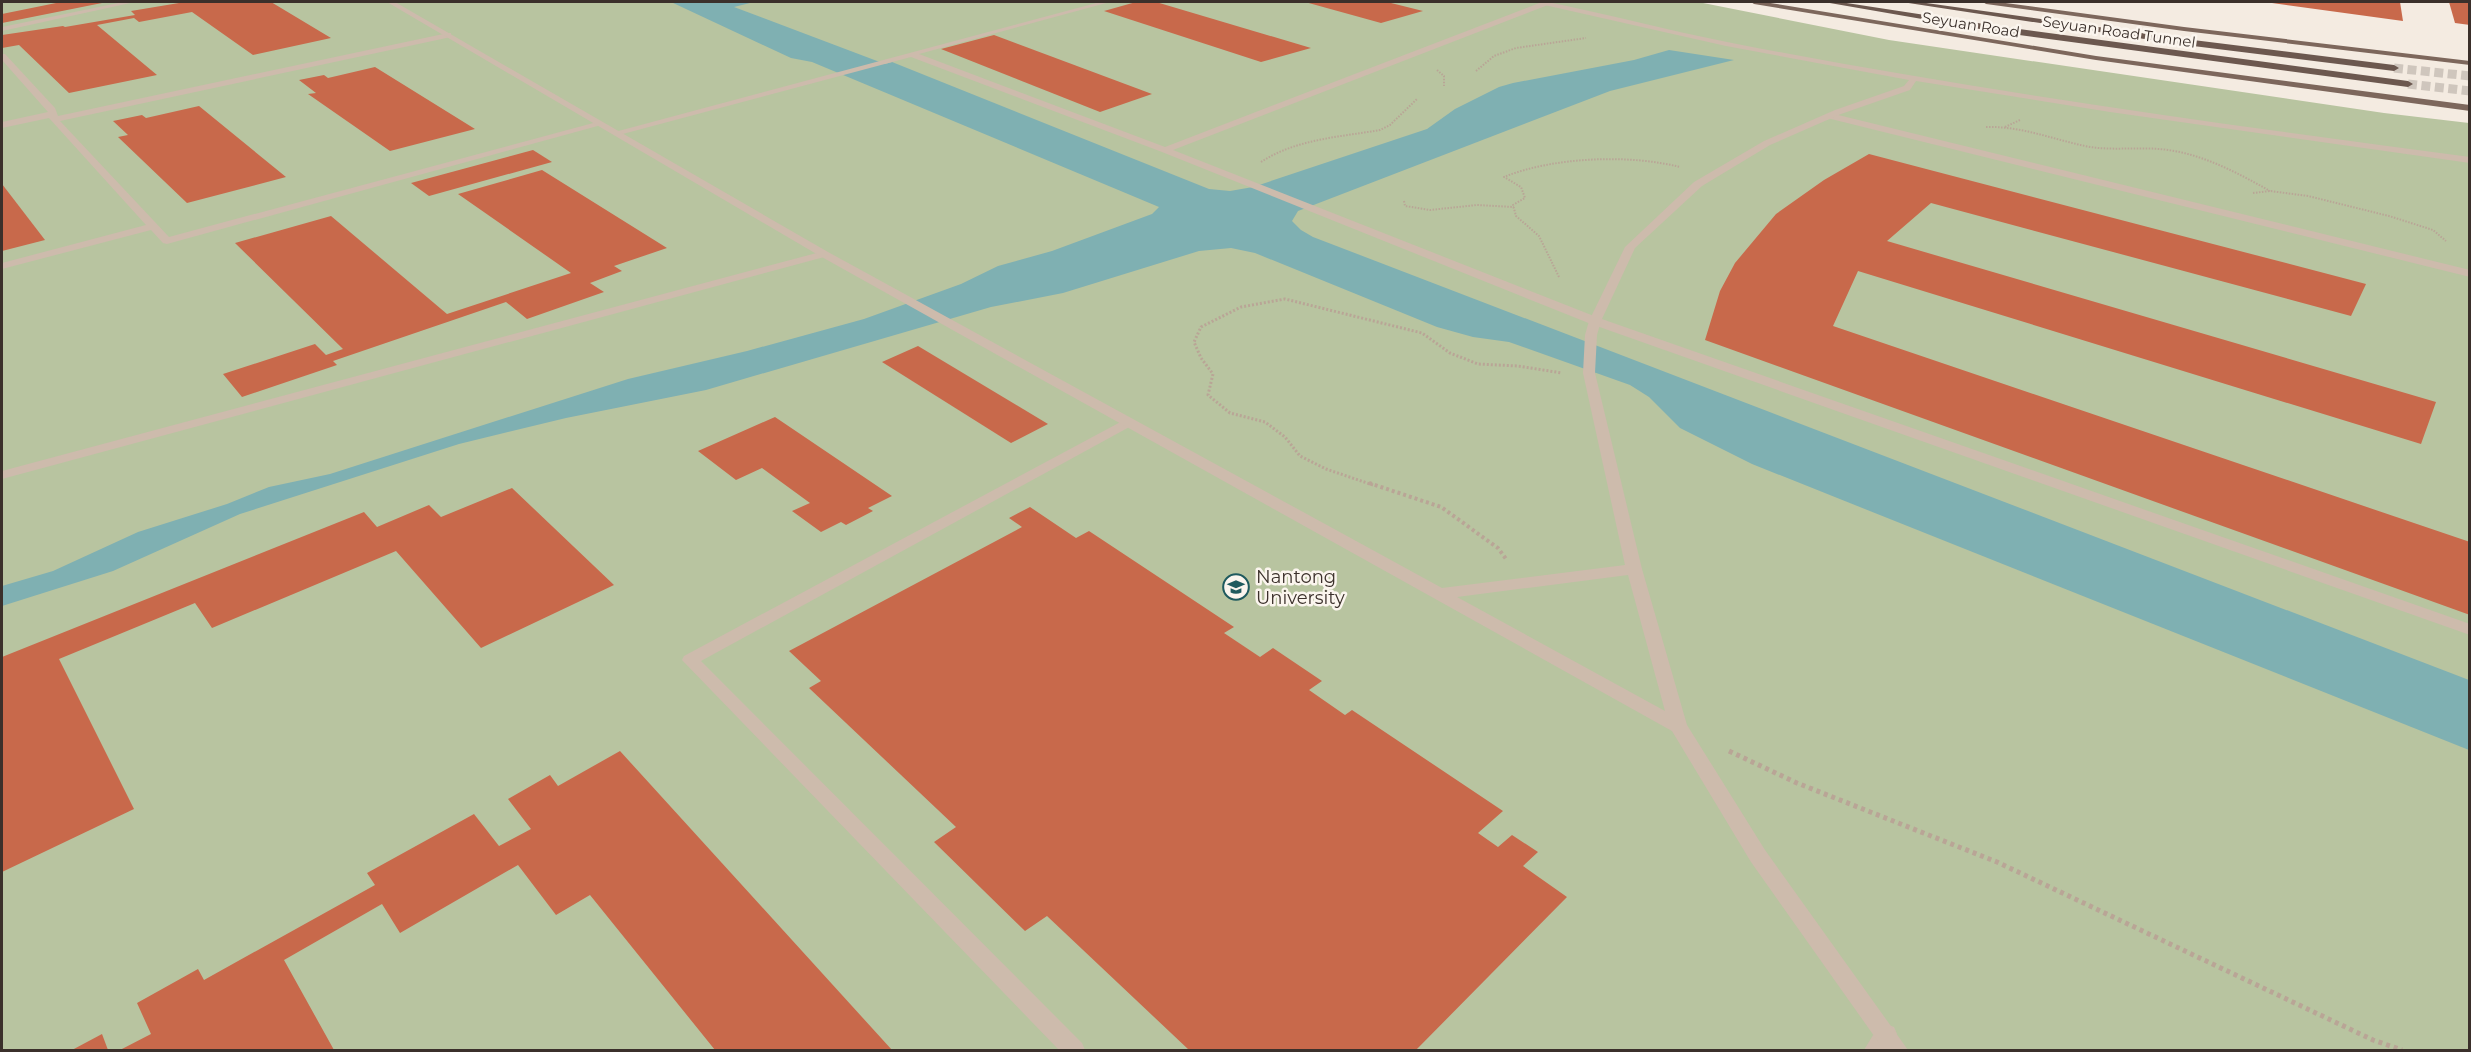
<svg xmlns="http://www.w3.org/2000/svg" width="2471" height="1052" font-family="Montserrat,sans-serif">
<rect width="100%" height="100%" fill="#f4ebe1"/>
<path fill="#b8c4a0" d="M2,2H1698L1889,40L2384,113L2469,123V1050H2Z"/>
<path fill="#7fb0b2" d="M671,2H754L734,7L885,64L892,62L1209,189L1230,191L1253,187L1427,129L1455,109L1499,87L1513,83L1634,60L1669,50L1734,60L1610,91L1298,211L1292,221L1301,230L1313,237L2469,680V750L1752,464L1680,428L1649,397L1630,385L1509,342L1473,337L1437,327L1255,253L1231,248L1199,251L1063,293L991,307L706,390L566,418L459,444L240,514L113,571L2,606V586L53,571L138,532L227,504L269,487L330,474L628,379L747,351L864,319L961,284L998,266L1052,251L1152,214L1159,207L812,62L791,58Z"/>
<g fill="#c8694b">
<path d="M61,2L102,3L2,23V14Z"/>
<path d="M185,2H271L331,38L253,55L192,12L139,22L134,18L97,25L157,75L69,93L19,45L2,48V35L63,26L65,27L135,15L131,11Z"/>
<path d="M1136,2H1156L1311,48L1261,62L1104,11Z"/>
<path d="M1305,2H1387L1423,11L1381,23Z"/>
<path d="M2272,2H2400L2403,21L2272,3Z"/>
<path d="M2449,2H2470V25L2455,23Z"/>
<path d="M994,35L1152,94L1100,112L941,49Z"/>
<path d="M375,67L475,129L390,151L308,94L316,93L299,80L324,75L328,78Z"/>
<path d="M199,106L286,177L187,203L118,137L128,135L113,121L142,115L146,118Z"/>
<path d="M533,150L552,162L429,196L411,183Z"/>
<path d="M1869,154L2366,284L2351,316L1931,203L1887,241L2436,402L2421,444L1858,271L1833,326L2470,542V615L1705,340L1720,291L1735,263L1776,214L1824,180Z"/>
<path d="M542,170L667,248L614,266L622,271L590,283L604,292L527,319L506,302L333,361L337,365L242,397L223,374L315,344L326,355L343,349L235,243L331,216L447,314L571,273L458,194Z"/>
<path d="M2,184L45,240L2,251Z"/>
<path d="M918,346L1048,424L1011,443L882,362Z"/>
<path d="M775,417L892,496L868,508L873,511L846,525L841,522L821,532L792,511L810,503L762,468L736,480L698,451Z"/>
<path d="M512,488L614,585L481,648L396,551L212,628L195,603L59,659L134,809L2,872V657L364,512L377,527L429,505L441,517Z"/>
<path d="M1030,507L1076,538L1089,531L1234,627L1224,633L1260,657L1273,648L1322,681L1309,690L1345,715L1352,710L1503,811L1478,833L1498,847L1512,835L1538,852L1523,866L1567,897L1416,1050H1189L1047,916L1025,931L934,842L956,827L809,688L821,681L789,651L1022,527L1009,518Z"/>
<path d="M620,751L892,1050H715L590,895L556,915L518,865L400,933L382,904L284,960L334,1050H120L151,1034L137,1003L198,969L204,980L375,885L367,873L474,814L499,846L531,829L508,799L550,775L558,786Z"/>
<path d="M102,1034L108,1050H72Z"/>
</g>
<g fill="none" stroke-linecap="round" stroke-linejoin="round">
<g stroke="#cfc6bd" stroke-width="9" stroke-dasharray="9 4.5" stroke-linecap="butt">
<path d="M2394,68L2470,76"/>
<path d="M2408,84L2470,91"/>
</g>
<g stroke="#b9a596" stroke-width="2" stroke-dasharray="1.5 1.5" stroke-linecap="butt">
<path d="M1437,70L1444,76V86"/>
<path d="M1476,71L1494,56L1516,48L1586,38"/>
<path d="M1986,127C2021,126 2052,139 2085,146C2109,151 2134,147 2159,149C2199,152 2236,172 2270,191"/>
<path d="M2005,127L2020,120"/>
<path d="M1261,162C1296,139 1340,137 1380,130L1390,125L1417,99"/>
<path d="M2253,193L2270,191L2308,196L2389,216L2433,230L2446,241"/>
<path d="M1404,201L1405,206L1430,210L1477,205L1514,207"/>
<path d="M1559,277L1539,236L1516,216L1513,205L1525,198L1521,187L1504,177C1553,157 1629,154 1680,167"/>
</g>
<path stroke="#b9a596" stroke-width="3" stroke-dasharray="2 2" stroke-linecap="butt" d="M1373,485L1326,469L1300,456L1285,437L1265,422L1230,413L1208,395L1213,374L1201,358L1194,342L1201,327L1241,307L1285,299L1422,333L1450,353L1478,364L1518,366L1562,373"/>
<path stroke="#b9a596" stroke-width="4" stroke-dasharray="3 3" stroke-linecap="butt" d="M1369,483L1441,507L1498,548L1506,559"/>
<path stroke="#b9a596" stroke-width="5" stroke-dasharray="4 4" stroke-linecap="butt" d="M1729,751L1797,783L1997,862L2373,1040L2402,1050"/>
<g fill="#cdbbac" fill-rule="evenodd">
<path d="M123,2H135L2,31V27Z"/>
<path d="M1100,2H1110L919,54L1165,147L1542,2H1548V5L1173,150L1599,318L2470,624V635L1591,324L1162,152L911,57L619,135L611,133Z"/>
<path d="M448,33H451V37L60,121L169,237L597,122L605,124L167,244L163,243L151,230L2,269V263L146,225L49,118L2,128V122L48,112L2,60V54H5L55,108L58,116Z"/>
<path d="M1830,113L2470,270V277L1827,118V114Z"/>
<path d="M824,251L829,254L828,256L2,479V471Z"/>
<path d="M1128,418L1135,422L1133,425L701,661L1082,1043L1085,1050H1059L682,660L684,656Z"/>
<path d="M1886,1024L1894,1027L1897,1034L1888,1050H1864L1878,1027Z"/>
</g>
<path fill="#cdbbac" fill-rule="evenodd" d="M387,2H395L828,252L1442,588L1625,565L1583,373L1585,335L1589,321L1625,247L1694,182L1764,141L1835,110L1904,86L1909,80L1726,46L1540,4L1537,2H1548C1607,14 1667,30 1727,42C1972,90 2221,124 2470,157V163L2110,112L1916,81L1910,90L1841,114L1770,145L1702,186L1635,248L1601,321L1597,335L1595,373L1642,569L1687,725L1765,850L1908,1050H1884L1751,862L1672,731L820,256ZM1628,575L1665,711L1457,597Z"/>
<g fill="#7d675c" fill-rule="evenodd">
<path d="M1751,2H1764L2096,56L2470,105V111L2096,60L1754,4Z"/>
<path d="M1983,2H1998L2184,27L2470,61V65L2184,31L1986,4Z"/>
</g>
<g fill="#6c584f" fill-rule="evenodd">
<path d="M1824,2H1840L1997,26L2408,81L2413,84L2408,87L1997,32Z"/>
<path d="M1902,2H1919L2177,38L2394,65L2399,68L2394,71L2177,44Z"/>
</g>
</g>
<defs>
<g id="university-ring" transform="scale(1.35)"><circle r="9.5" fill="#fbf5ee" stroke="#1f5a5e" stroke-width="1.5"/><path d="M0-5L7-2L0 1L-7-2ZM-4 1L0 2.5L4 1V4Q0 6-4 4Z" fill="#1f5a5e"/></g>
</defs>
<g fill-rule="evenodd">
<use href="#university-ring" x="1236" y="587"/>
</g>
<g text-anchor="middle" stroke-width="5" stroke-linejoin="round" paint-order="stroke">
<g font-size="15" fill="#3b302b" stroke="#fbf5ee">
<text transform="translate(1971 25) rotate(9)" y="5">Seyuan Road</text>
<text transform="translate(2119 32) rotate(8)" y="5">Seyuan Road Tunnel</text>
</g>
<g font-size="18" fill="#3b302b" stroke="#fbf5ee" text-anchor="start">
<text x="1256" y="583">Nantong<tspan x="1256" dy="21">University</tspan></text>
</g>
</g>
<rect width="2471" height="1052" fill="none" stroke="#3b302b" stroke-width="6"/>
</svg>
